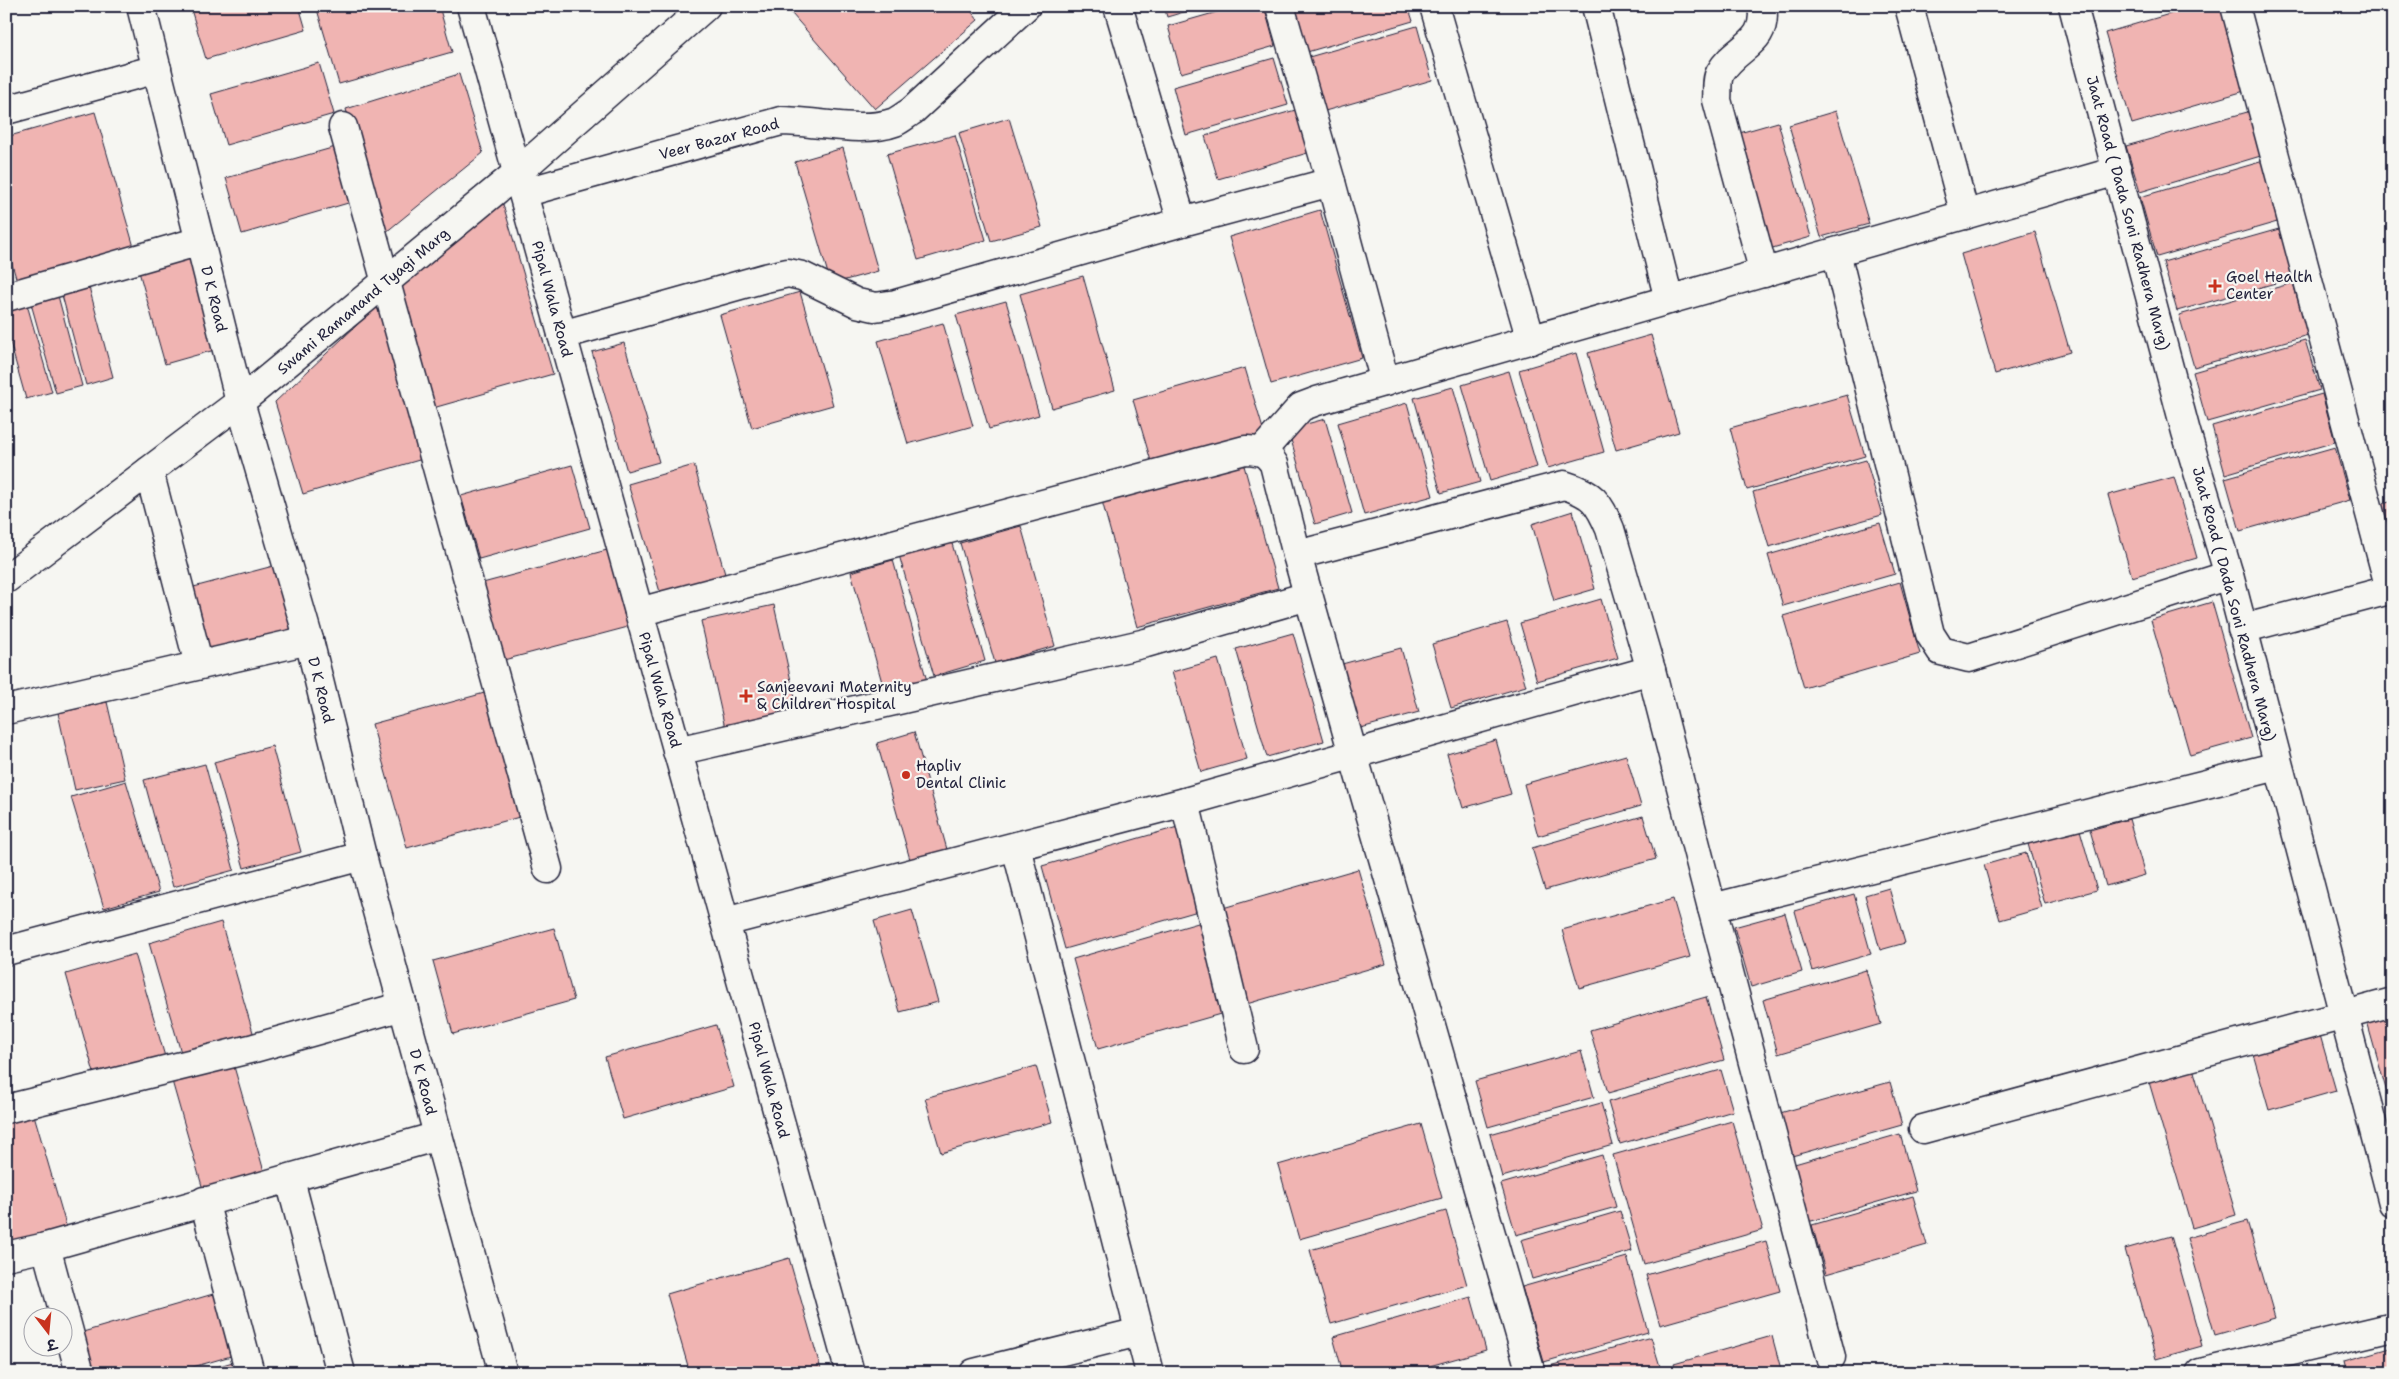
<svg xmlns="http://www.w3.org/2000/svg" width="2399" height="1379" font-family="'Shantell Sans','Playpen Sans Deva',sans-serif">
<rect width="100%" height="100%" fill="#f6f6f2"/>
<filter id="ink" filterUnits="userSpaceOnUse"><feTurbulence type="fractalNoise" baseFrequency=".02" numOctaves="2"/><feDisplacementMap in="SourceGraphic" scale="10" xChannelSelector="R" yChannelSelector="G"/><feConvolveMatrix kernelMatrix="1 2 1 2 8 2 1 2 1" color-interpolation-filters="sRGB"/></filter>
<g filter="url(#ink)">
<g fill="#f0b4b2" stroke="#22223b">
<path d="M190,6H299L306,30L206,59Z"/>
<path d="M316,6H439L452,52L339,84Z"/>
<path d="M785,6H967L978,20L875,109Z"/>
<path d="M1164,6H1204L1167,17Z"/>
<path d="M1238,6H1264L1275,46L1181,73L1168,26Z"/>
<path d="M1294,6H1408L1413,21L1307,52Z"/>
<path d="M1785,6H1808L1787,12Z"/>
<path d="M2197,6H2223L2248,90L2132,124L2105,33Z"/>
<path d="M1417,26L1432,80L1325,111L1309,57Z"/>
<path d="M1274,58L1288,105L1186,135L1173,87Z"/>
<path d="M319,63L334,114L226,145L211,94Z"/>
<path d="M459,74L483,153L380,237L346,109Z"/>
<path d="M1299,109L1311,152L1218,179L1205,136Z"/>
<path d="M1836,111L1869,224L1821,237L1789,125Z"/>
<path d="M2251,111L2264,155L2140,192L2126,146Z"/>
<path d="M95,112L136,254L19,288L6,244V137Z"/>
<path d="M1009,118L1042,227L991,241L959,133Z"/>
<path d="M1778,122L1811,237L1769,249L1736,134Z"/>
<path d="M955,135L986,240L918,260L887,154Z"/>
<path d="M339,146L355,201L242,234L226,178Z"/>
<path d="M843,148L878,271L831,284L795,162Z"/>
<path d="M2267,160L2284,220L2157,257L2140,197Z"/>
<path d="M502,201L553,374L433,408L398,286Z"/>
<path d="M1320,210L1362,358L1271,384L1229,237Z"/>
<path d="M2286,227L2300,276L2177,311L2163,262Z"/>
<path d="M2035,232L2070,352L1995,374L1961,254Z"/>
<path d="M191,253L218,349L165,364L138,268Z"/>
<path d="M1083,276L1115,390L1052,408L1020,294Z"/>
<path d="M2293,283L2308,335L2194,367L2179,315Z"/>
<path d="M89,287L113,377L86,385L62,295Z"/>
<path d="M57,292L82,386L56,393L30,300Z"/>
<path d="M800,292L833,405L752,428L720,315Z"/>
<path d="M26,301L52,392L26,399L6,328V307Z"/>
<path d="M1006,301L1039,415L989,429L956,315Z"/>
<path d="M377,306L426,458L303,494L275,402Z"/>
<path d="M943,323L973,426L908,444L878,341Z"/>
<path d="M1651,335L1679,432L1616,450L1588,353Z"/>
<path d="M2305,340L2320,390L2207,422L2193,372Z"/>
<path d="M624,343L659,462L627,471L592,352Z"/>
<path d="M1576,353L1604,452L1548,468L1519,370Z"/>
<path d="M1245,368L1265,436L1153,468L1133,400Z"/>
<path d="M1509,371L1537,467L1490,481L1462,385Z"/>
<path d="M1453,387L1480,482L1441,493L1414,398Z"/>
<path d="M2322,394L2335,442L2225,474L2212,426Z"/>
<path d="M1847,395L1865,456L1747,490L1730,428Z"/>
<path d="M1407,403L1433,496L1364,515L1338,423Z"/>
<path d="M1325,419L1352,513L1315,524L1288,429Z"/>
<path d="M2335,447L2350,500L2240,531L2225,478Z"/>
<path d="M1866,460L1882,515L1769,547L1753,492Z"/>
<path d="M1243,462L1278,588L1137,627L1102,501Z"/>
<path d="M572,465L590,528L479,559L461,496Z"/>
<path d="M694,465L725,574L660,592L628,484Z"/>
<path d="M2174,477L2197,558L2132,577L2108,495Z"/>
<path d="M2393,501V569L2375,506Z"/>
<path d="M1573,511L1595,589L1554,601L1532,524Z"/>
<path d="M1880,523L1895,574L1783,606L1768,555Z"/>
<path d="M1021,526L1055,646L995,663L960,543Z"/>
<path d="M951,540L985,661L934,676L899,555Z"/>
<path d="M607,550L628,627L500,661L479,584Z"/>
<path d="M893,560L927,681L885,693L851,572Z"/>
<path d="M277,565L297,637L210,661L190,588Z"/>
<path d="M1900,582L1920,654L1804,688L1783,616Z"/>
<path d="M1601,599L1618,658L1537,681L1520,623Z"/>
<path d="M2212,602L2251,738L2190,755L2151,620Z"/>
<path d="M774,605L798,712L725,728L701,621Z"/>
<path d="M1507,622L1526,686L1451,708L1432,644Z"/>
<path d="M1293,633L1324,741L1267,757L1236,649Z"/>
<path d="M1401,648L1419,712L1350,731L1331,667Z"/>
<path d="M1218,659L1247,759L1201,772L1172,672Z"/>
<path d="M488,692L523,816L407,848L372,724Z"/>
<path d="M107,702L125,779L75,790L58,713Z"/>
<path d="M914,732L948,853L911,863L877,743Z"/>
<path d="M1496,740L1511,794L1463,808L1447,754Z"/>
<path d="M272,746L301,852L244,868L214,762Z"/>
<path d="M1626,755L1641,806L1538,836L1524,784Z"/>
<path d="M205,764L234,870L173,887L144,780Z"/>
<path d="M126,781L159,892L104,908L71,797Z"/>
<path d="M1643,816L1656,859L1545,890L1532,848Z"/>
<path d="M2129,819L2145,875L2106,886L2090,830Z"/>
<path d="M1181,826L1205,909L1065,949L1042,866Z"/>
<path d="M2080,830L2097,890L2045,904L2028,844Z"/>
<path d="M2026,853L2042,908L2000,920L1984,865Z"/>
<path d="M1358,869L1386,964L1243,1005L1216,910Z"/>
<path d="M1889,888L1905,943L1880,950L1865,895Z"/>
<path d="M1854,894L1871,954L1812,971L1795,911Z"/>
<path d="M1673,899L1690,957L1579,988L1562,930Z"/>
<path d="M912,910L938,1002L900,1012L874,921Z"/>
<path d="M1785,913L1802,972L1751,987L1734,927Z"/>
<path d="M1205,921L1231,1011L1098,1049L1073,959Z"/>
<path d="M221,922L254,1036L182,1056L149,943Z"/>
<path d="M554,928L574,1000L453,1034L433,961Z"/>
<path d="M135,954L166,1060L96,1080L66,974Z"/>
<path d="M1866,970L1881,1024L1778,1054L1763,1000Z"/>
<path d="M1706,997L1724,1060L1608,1093L1590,1030Z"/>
<path d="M2393,1015V1107H2391L2367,1022Z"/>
<path d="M716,1025L734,1087L623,1119L605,1057Z"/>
<path d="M2318,1028L2336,1091L2269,1110L2251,1047Z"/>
<path d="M1581,1051L1594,1097L1488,1127L1475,1081Z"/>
<path d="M233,1063L265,1175L204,1193L172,1081Z"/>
<path d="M1036,1066L1052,1122L941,1153L925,1098Z"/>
<path d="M2193,1068L2236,1215L2192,1228L2149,1082Z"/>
<path d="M1721,1070L1733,1111L1620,1144L1608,1102Z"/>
<path d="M1890,1082L1902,1125L1792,1156L1780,1113Z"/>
<path d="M1601,1103L1613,1145L1502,1177L1490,1134Z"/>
<path d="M32,1108L68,1232L6,1250V1115Z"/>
<path d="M1732,1121L1763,1230L1644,1264L1613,1155Z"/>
<path d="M1421,1124L1442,1198L1299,1239L1278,1165Z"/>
<path d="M1900,1134L1916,1191L1808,1222L1791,1165Z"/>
<path d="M1602,1155L1616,1207L1516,1235L1501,1184Z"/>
<path d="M1913,1196L1927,1245L1826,1274L1812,1225Z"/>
<path d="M1446,1211L1467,1285L1331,1324L1310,1250Z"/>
<path d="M1620,1211L1632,1251L1532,1279L1521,1240Z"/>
<path d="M2247,1221L2275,1318L2215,1335L2187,1238Z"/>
<path d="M2171,1236L2202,1346L2156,1359L2125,1249Z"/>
<path d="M1766,1241L1780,1291L1660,1325L1646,1275Z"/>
<path d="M1627,1257L1648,1332L1544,1362L1522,1287Z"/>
<path d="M789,1258L822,1373H690L667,1294Z"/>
<path d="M220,1292L238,1354L172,1373H94L83,1332Z"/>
<path d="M1471,1297L1486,1350L1405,1373H1343L1333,1337Z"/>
<path d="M1772,1336L1782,1373H1677L1674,1364Z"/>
<path d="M1651,1337L1662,1373H1548L1546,1367Z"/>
<path d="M2393,1347V1373H2347L2344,1361Z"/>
<path d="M239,1360L242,1373H197Z"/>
</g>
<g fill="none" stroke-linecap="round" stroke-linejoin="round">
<g stroke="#22223b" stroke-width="31">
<g id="minor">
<path d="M141,6L240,402L309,640L362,856L503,1373"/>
<path d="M1118,6L1182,222"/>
<path d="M1280,6L1331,182L1385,382"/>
<path d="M1434,6L1531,340"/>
<path d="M1596,6L1669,300"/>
<path d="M1762,6C1769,44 1735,46 1720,73C1716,80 1718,92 1717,100L1764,273"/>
<path d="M1909,6L1965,215"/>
<path d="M2235,6L2390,589"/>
<path d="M6,110L157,69"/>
<path d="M343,127L548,869"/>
<path d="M523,193L781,121C816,121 863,134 895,122C901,119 907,114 912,111L1026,6"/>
<path d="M1836,252L1930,634L1941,651L1969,658L2229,575"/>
<path d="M6,297L200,241"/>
<path d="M562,335L765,278L788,273L802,276L857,303L875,307L896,304L1182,222L1331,182"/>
<path d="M1262,451L1301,407L1317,401L2117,171"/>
<path d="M149,471L199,665"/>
<path d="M1297,555L1564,485C1593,494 1598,501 1610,529L1651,670L1712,908L1831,1357"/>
<path d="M639,612L1245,450C1260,451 1266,451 1274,464L1297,555L1353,754L1531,1373"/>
<path d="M2242,629L2393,589"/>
<path d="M6,710L309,640"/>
<path d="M677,751L1146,643L1308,596"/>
<path d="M1185,802L1244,1049"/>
<path d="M1016,847L1150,1373"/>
<path d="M1712,908L2278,766"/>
<path d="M725,922L1185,802L1651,670"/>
<path d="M6,951L362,856"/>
<path d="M6,1109L254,1048L403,1006"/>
<path d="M1923,1129L2393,1002"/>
<path d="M290,1180L341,1373"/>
<path d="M204,1201L250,1373"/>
<path d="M46,1247L80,1373"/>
<path d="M6,1256L46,1247L438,1136"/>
<path d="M974,1373L1139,1332"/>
<path d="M2200,1373L2393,1327"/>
</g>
</g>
<g stroke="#22223b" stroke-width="31">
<g id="tertiary">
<path d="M471,6L850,1373"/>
<path d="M2073,6L2186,432L2229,575L2393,1203"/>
<path d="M6,579L240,402L517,173L706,6"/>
</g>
</g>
<use href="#minor" stroke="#f6f6f2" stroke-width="28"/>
<use href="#tertiary" stroke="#f6f6f2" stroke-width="28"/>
</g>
</g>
<g fill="#c8321e" stroke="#f6f6f2" stroke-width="2">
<path d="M2212.5 278.5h5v5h5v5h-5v5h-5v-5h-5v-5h5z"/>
<path d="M743.5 688.5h5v5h5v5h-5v5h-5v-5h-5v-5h5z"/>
<circle cx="906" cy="775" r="5"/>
</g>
<g text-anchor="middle" stroke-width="4.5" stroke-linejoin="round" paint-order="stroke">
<g font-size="15" fill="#22223b" stroke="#f6f6f2">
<text transform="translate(719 139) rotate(-15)" y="5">Veer Bazar Road</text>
<text transform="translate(2128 213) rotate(75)" y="5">Jaat Road ( Dada Soni Radhera Marg)</text>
<text transform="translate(214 299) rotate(76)" y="5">D K Road</text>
<text transform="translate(552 299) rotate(75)" y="5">Pipal Wala Road</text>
<text transform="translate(363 301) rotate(-40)" y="5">Swami Ramanand Tyagi Marg</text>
<text transform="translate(2234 604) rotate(75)" y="5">Jaat Road ( Dada Soni Radhera Marg)</text>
<text transform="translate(321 690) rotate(76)" y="5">D K Road</text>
<text transform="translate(660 690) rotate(74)" y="5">Pipal Wala Road</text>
<text transform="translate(769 1080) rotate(75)" y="5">Pipal Wala Road</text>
<text transform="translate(423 1082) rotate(75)" y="5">D K Road</text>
</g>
<g font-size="15" fill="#22223b" stroke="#f6f6f2" text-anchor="start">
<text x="2226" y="282">Goel Health<tspan x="2226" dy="17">Center</tspan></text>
<text x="757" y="692">Sanjeevani Maternity<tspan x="757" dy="17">&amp; Children Hospital</tspan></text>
<text x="916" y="771">Hapliv<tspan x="916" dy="17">Dental Clinic</tspan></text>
</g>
</g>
<rect width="2399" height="1379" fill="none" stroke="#f6f6f2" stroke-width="25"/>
<rect x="12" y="12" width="2374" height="1354" fill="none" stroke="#22223b" stroke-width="2" filter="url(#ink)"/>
<g transform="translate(48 1332) rotate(164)"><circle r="24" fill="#f6f6f2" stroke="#a1a1a9"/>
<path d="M0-4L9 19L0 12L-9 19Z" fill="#c8321e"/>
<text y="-8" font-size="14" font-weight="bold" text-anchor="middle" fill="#22223b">उ</text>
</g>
</svg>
